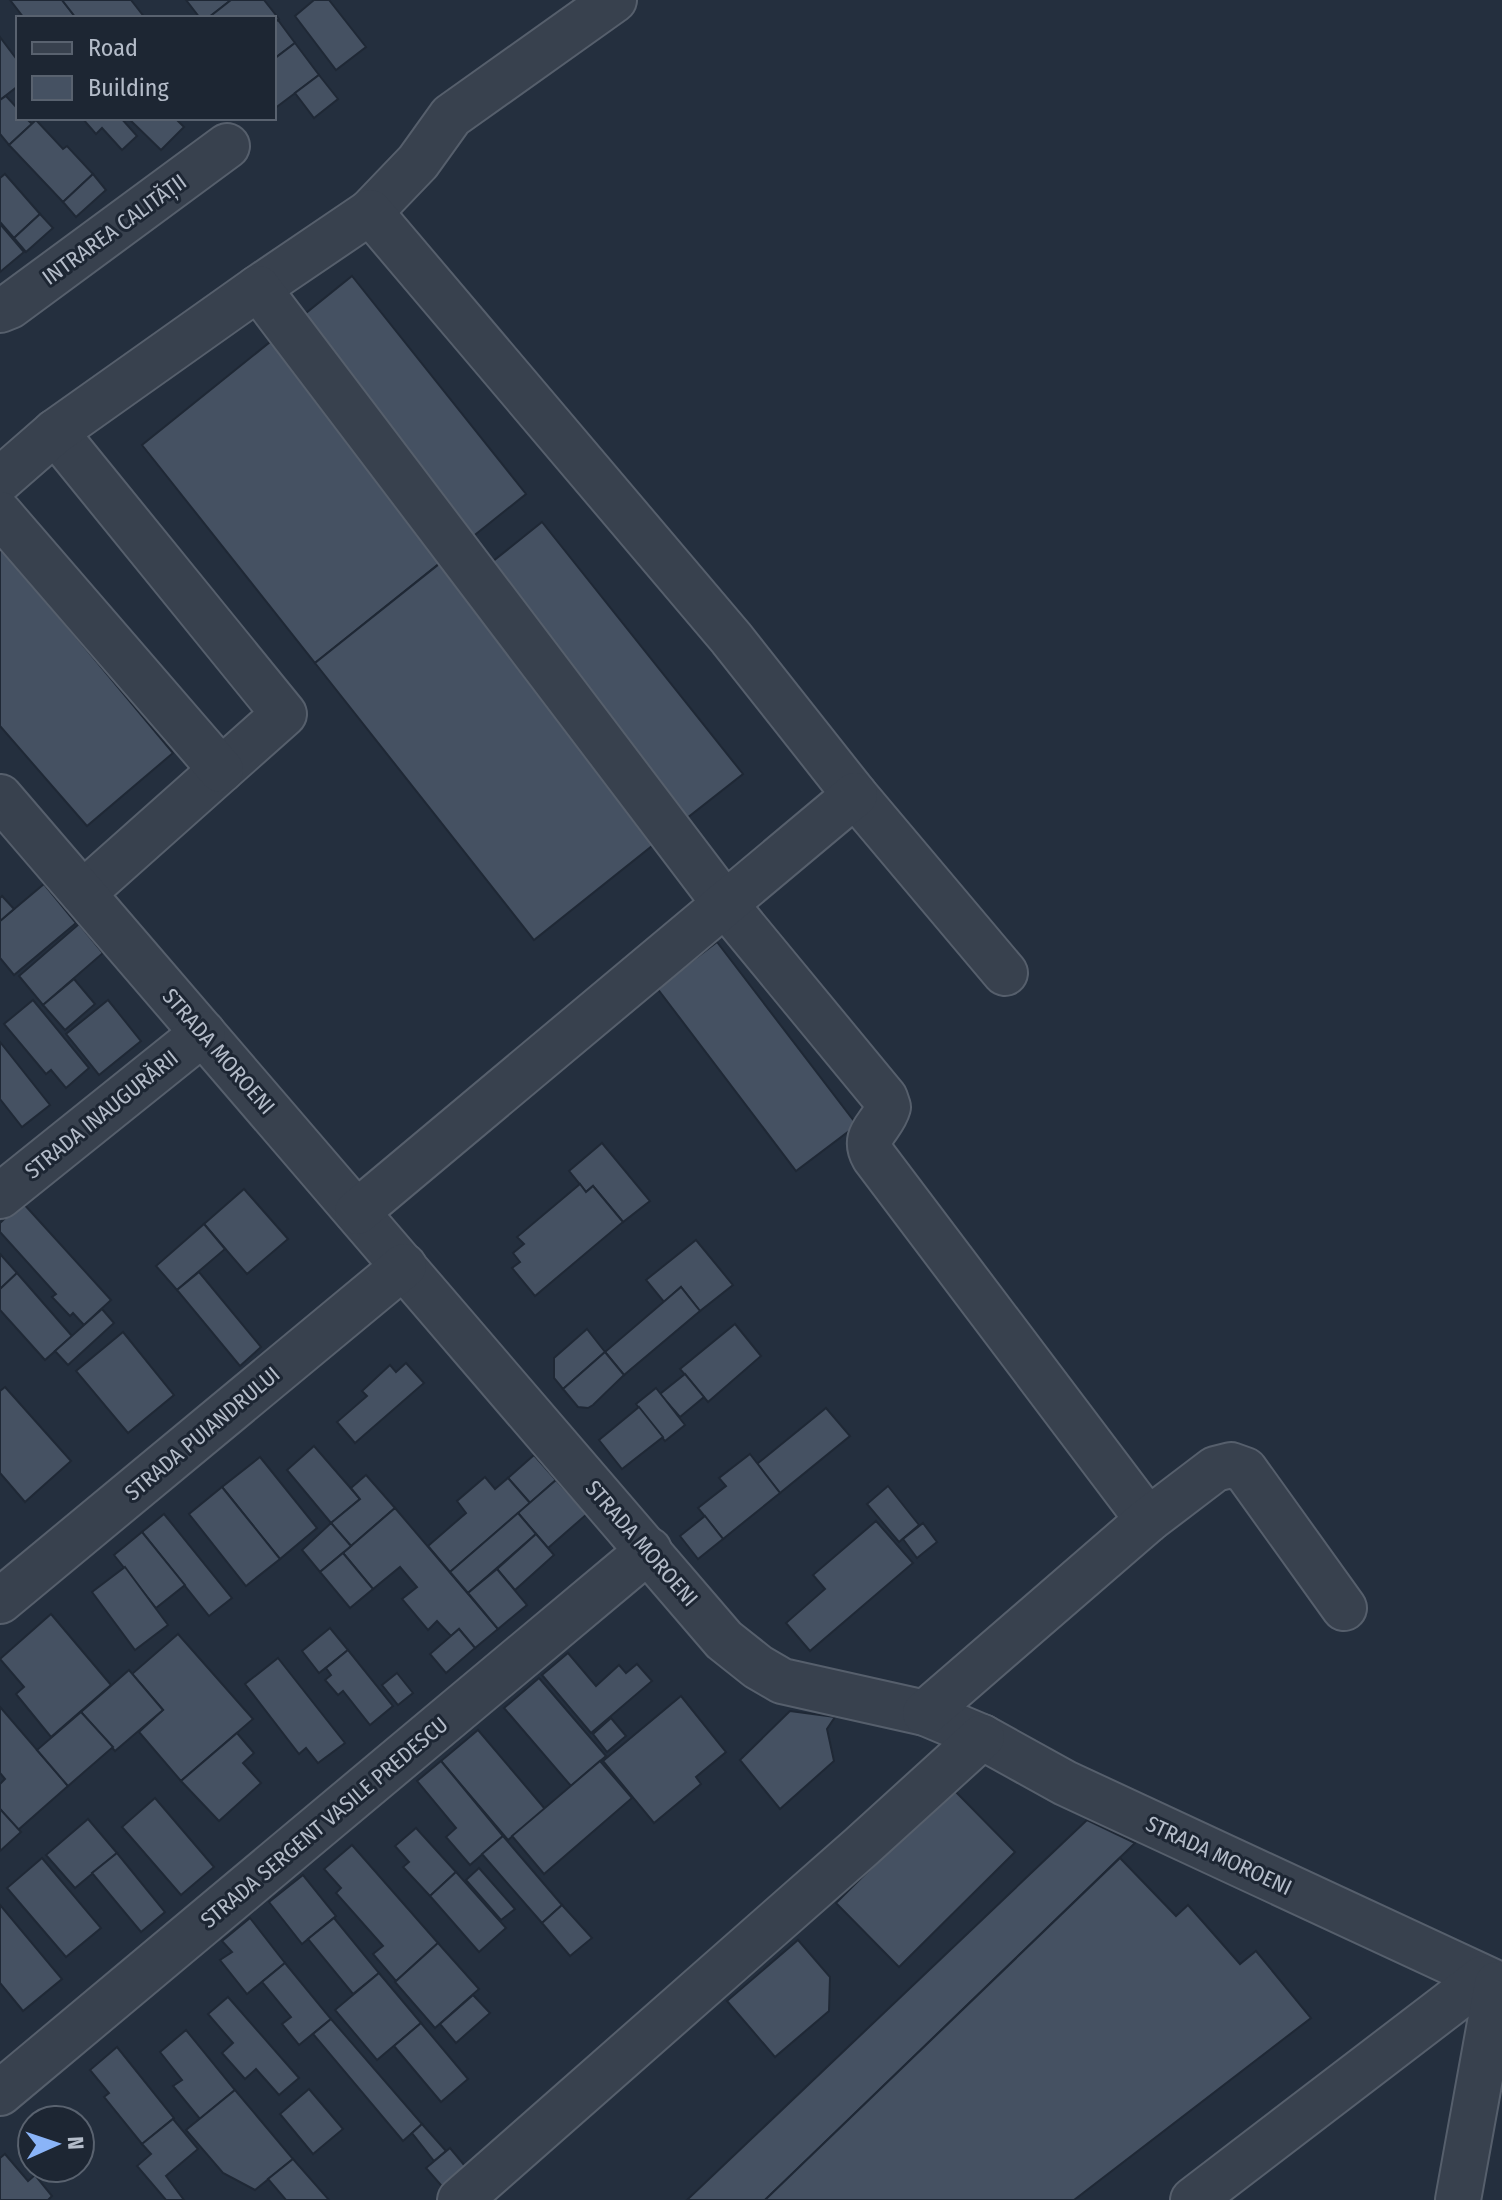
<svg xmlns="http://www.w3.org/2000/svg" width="1502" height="2200" font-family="'Fira Sans Condensed',sans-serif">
<rect width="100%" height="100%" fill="#242f3e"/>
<g fill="#455162" stroke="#1f2835" stroke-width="2">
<path d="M10,0H62L76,18H24Z"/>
<path d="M62,0H131L145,18H76Z"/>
<path d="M186,0H231L208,18H200Z"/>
<path d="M231,0H264L279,19L274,23V18H208Z"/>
<path d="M314,0H329L366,47L336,70L295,16Z"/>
<path d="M278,20L295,43L275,58L274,23Z"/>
<path d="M0,37L18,61V86L0,100Z"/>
<path d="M295,43L319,75L274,109V59Z"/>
<path d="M319,75L338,99L314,118L295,93Z"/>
<path d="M6,96L18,109V118H26L32,124L9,145L0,134V100Z"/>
<path d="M82,118H121L137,136L122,150L102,128L96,134Z"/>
<path d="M128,118H175L184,127L161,150Z"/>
<path d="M36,120L63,149L67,146L93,174L63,202L9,145Z"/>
<path d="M5,174L40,214L14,238L0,222V178Z"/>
<path d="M93,174L106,190L76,217L63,202Z"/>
<path d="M40,214L53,228L26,252L14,238Z"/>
<path d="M0,224L24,252L0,272Z"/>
<path d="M352,276L526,494L315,663L142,445Z"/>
<path d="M542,522L743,774L687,818L487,566Z"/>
<path d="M468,541L687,818L534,940L315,663Z"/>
<path d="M0,546L173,753L87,826L0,726Z"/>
<path d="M44,884L76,923L14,975L0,958V921Z"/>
<path d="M2,896L14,909L0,921V898Z"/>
<path d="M79,924L103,953L43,1005L19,976Z"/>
<path d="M717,942L857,1125L796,1171L657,988Z"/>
<path d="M74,979L95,1004L65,1030L43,1005Z"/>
<path d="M33,1000L89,1068L66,1088L51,1070L46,1074L4,1024Z"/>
<path d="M108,1000L141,1041L99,1075L66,1034Z"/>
<path d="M0,1042L50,1105L22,1127L0,1099Z"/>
<path d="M602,1143L650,1201L623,1222L593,1186L586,1192L569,1171Z"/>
<path d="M580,1184L586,1192L593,1186L623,1222L535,1296L512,1268L520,1262L513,1253L524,1244L517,1237Z"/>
<path d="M244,1189L288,1239L247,1274L204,1224Z"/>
<path d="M22,1202L111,1300L84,1325L73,1313L70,1316L52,1297L56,1294L0,1232V1223Z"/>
<path d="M204,1224L225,1249L177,1290L156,1266Z"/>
<path d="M696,1240L733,1285L700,1311L681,1287L664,1302L646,1280Z"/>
<path d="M0,1254L17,1273L0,1289Z"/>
<path d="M199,1272L261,1347L240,1366L177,1290Z"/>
<path d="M17,1273L72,1336L45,1360L0,1310V1289Z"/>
<path d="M681,1287L700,1311L624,1375L605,1352Z"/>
<path d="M102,1309L114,1323L68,1365L55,1351Z"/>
<path d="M735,1324L761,1356L708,1402L680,1369Z"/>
<path d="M587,1329L605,1352L563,1389L554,1378V1358Z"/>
<path d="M123,1332L174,1395L128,1433L76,1371Z"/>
<path d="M605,1352L624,1375L593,1405L588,1408L578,1407L563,1389Z"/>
<path d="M406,1363L424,1383L355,1443L337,1422L367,1396L362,1391L390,1365L396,1372Z"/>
<path d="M685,1374L704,1397L680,1417L660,1394Z"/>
<path d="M5,1387L71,1461L25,1502L0,1473V1391Z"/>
<path d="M656,1388L685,1425L665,1441L636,1404Z"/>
<path d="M639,1407L663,1437L622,1469L599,1440Z"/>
<path d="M826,1408L850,1436L780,1493L757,1464Z"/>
<path d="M314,1446L360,1499L331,1523L287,1470Z"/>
<path d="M750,1454L780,1493L723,1539L698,1508L726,1486L719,1478Z"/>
<path d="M534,1455L556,1480L530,1503L508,1478Z"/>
<path d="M260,1457L317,1528L280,1559L222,1487Z"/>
<path d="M366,1475L395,1508L351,1546L331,1523L360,1499L351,1488Z"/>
<path d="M485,1477L495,1489L508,1478L530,1503L450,1572L428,1546L466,1513L457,1501Z"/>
<path d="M556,1480L587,1514L548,1548L518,1513Z"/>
<path d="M888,1486L919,1525L899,1542L867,1504Z"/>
<path d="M222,1487L280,1559L246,1586L189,1514Z"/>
<path d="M395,1508L498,1629L475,1648L459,1629L451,1636L437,1621L428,1630L402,1599L417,1587L400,1567L373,1589L343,1553Z"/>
<path d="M518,1513L536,1534L468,1593L450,1572Z"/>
<path d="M164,1514L232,1598L209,1616L142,1532Z"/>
<path d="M705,1516L723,1539L698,1559L680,1536Z"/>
<path d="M876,1521L913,1563L810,1651L786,1623L825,1589L813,1575Z"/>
<path d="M331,1523L351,1546L320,1572L302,1550Z"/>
<path d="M923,1523L937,1542L917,1558L903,1539Z"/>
<path d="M142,1532L185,1585L156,1608L114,1555Z"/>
<path d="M536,1534L554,1555L515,1590L497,1569Z"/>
<path d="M343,1553L373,1589L350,1608L320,1572Z"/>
<path d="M125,1567L168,1625L135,1650L92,1592Z"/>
<path d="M497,1569L527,1605L498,1629L468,1593Z"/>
<path d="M51,1614L111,1685L51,1737L16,1694L24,1687L0,1659Z"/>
<path d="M330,1628L348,1650L319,1673L302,1651Z"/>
<path d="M459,1629L475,1648L446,1673L430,1654Z"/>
<path d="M178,1634L253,1719L181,1781L139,1732L163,1710L132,1674Z"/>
<path d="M348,1650L393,1706L370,1725L343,1691L338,1695L325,1680L331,1675L326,1668Z"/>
<path d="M568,1653L596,1686L619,1665L626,1673L637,1664L652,1681L591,1733L542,1675Z"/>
<path d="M278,1658L345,1743L318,1763L306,1748L299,1754L245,1684Z"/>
<path d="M129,1670L163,1710L115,1751L81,1712Z"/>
<path d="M397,1673L413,1693L398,1705L382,1685Z"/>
<path d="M539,1678L606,1756L571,1786L504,1708Z"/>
<path d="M681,1696L726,1752L696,1777L701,1784L654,1823L603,1761Z"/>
<path d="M0,1707L68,1786L18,1830L0,1809V1784L5,1779L0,1773Z"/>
<path d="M790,1711L835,1717L827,1729L834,1761L780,1809L740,1760Z"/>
<path d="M81,1712L113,1747L68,1786L37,1750Z"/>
<path d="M611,1718L626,1736L607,1752L593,1734Z"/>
<path d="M478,1730L545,1809L508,1840L441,1761Z"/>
<path d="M237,1733L254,1753L243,1763L261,1783L219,1821L181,1781Z"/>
<path d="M441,1761L503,1836L470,1865L446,1837L456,1828L417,1781Z"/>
<path d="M600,1761L632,1798L544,1874L512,1836Z"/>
<path d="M952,1788L1015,1852L899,1967L836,1903Z"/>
<path d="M155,1798L214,1867L181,1895L122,1827Z"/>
<path d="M0,1809L21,1832L0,1851Z"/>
<path d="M88,1819L117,1853L75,1888L46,1855Z"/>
<path d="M1087,1820L1135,1843L765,2200H687Z"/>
<path d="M416,1828L456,1872L430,1896L403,1867L409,1862L395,1846Z"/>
<path d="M503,1836L562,1905L542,1923L482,1854Z"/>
<path d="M352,1845L438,1943L396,1981L373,1954L383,1946L336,1893L341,1888L324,1869Z"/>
<path d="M117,1853L165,1912L141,1932L92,1873Z"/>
<path d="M42,1858L101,1928L66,1957L7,1888Z"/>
<path d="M1120,1858L1176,1916L1188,1905L1240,1964L1256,1951L1311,2018L1074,2200H765Z"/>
<path d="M479,1868L515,1909L501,1920L466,1880Z"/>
<path d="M456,1872L506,1928L479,1952L430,1896Z"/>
<path d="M303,1875L336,1916L302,1944L269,1902Z"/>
<path d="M0,1905L62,1979L23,2011L0,1983Z"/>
<path d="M562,1905L592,1938L570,1956L542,1923Z"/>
<path d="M250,1918L285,1963L247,1994L220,1960L232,1952L222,1941Z"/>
<path d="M334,1918L379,1973L353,1994L308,1939Z"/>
<path d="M798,1940L830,1977L829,2011L775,2057L727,2001Z"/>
<path d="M438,1943L479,1989L435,2028L395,1982Z"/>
<path d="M285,1963L331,2019L299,2045L282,2024L291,2017L262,1982Z"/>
<path d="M379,1973L421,2023L377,2060L335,2010Z"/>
<path d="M473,1995L490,2013L456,2043L440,2024Z"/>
<path d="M228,1997L299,2078L279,2095L256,2069L245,2079L222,2053L233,2043L208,2014Z"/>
<path d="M331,2019L422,2124L403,2141L313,2034Z"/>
<path d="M421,2023L468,2079L441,2102L394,2046Z"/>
<path d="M186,2030L235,2090L200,2119L173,2086L182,2080L160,2052Z"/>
<path d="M117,2047L174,2118L142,2144L104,2097L109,2093L90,2070Z"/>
<path d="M309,2089L343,2129L313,2154L280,2114Z"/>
<path d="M235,2090L293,2159L255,2190L223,2173L186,2130Z"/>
<path d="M173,2119L198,2149L166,2176L184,2200H166L137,2166L151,2154L142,2144Z"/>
<path d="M422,2124L446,2151L434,2161L412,2133Z"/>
<path d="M450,2148L470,2172L447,2192L426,2168Z"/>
<path d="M5,2154L28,2181L35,2175L52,2196L48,2200H0V2158Z"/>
<path d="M293,2159L329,2200H286L268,2179Z"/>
</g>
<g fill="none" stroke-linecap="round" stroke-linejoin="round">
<g stroke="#565f6c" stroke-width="48">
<g id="minor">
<path d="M370,212L418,162L451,116L614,0"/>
<path d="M258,288L370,212L731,638L855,795L1005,973"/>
<path d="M0,310L10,306L227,146"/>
<path d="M55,432L284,714L83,893"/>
<path d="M0,480L55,432L258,288L725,904L885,1098L888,1107C882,1128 861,1134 874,1157L1148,1520"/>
<path d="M0,514L221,770"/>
<path d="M0,797L724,1640L758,1667L782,1681L925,1713L982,1737L1065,1783L1502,1986"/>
<path d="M0,1196L203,1033"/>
<path d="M357,1212L855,795"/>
<path d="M0,1601L404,1266"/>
<path d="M925,1713L1148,1520L1215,1469L1231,1465L1245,1470L1344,1608"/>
<path d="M0,2093L649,1550"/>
<path d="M460,2200L861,1847L982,1737"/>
<path d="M1193,2200L1483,1978"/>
<path d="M1458,2200L1497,1984"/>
</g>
</g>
<use href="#minor" stroke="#38414e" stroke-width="44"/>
</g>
<g text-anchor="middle" stroke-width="6" stroke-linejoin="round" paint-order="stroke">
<g font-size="22" fill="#b4bcc9" stroke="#1d2633">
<text transform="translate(114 229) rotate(-36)" y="8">INTRAREA CALITĂȚII</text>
<text transform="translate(219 1051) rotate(49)" y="8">STRADA MOROENI</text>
<text transform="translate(101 1114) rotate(-39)" y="8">STRADA INAUGURĂRII</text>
<text transform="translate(202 1433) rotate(-40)" y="8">STRADA PUIANDRULUI</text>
<text transform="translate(642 1543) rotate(49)" y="8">STRADA MOROENI</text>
<text transform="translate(324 1822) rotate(-40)" y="8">STRADA SERGENT VASILE PREDESCU</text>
<text transform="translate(1219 1855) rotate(25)" y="8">STRADA MOROENI</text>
</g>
</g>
<rect x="16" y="16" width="260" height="104" fill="#1d2633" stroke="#59626f" stroke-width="2"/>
<rect x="32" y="42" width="40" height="12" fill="#38414e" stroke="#59626f" stroke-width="2"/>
<text x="88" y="56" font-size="24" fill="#b4bcc9">Road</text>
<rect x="32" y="76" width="40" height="24" fill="#455162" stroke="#59626f" stroke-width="2"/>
<text x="88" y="96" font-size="24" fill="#b4bcc9">Building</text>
<g transform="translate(56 2144) rotate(87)"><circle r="38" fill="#1d2633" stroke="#59626f" stroke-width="2"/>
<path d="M0-6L14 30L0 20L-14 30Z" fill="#8ab4f8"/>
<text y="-12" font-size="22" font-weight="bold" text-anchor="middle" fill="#b4bcc9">N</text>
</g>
</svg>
